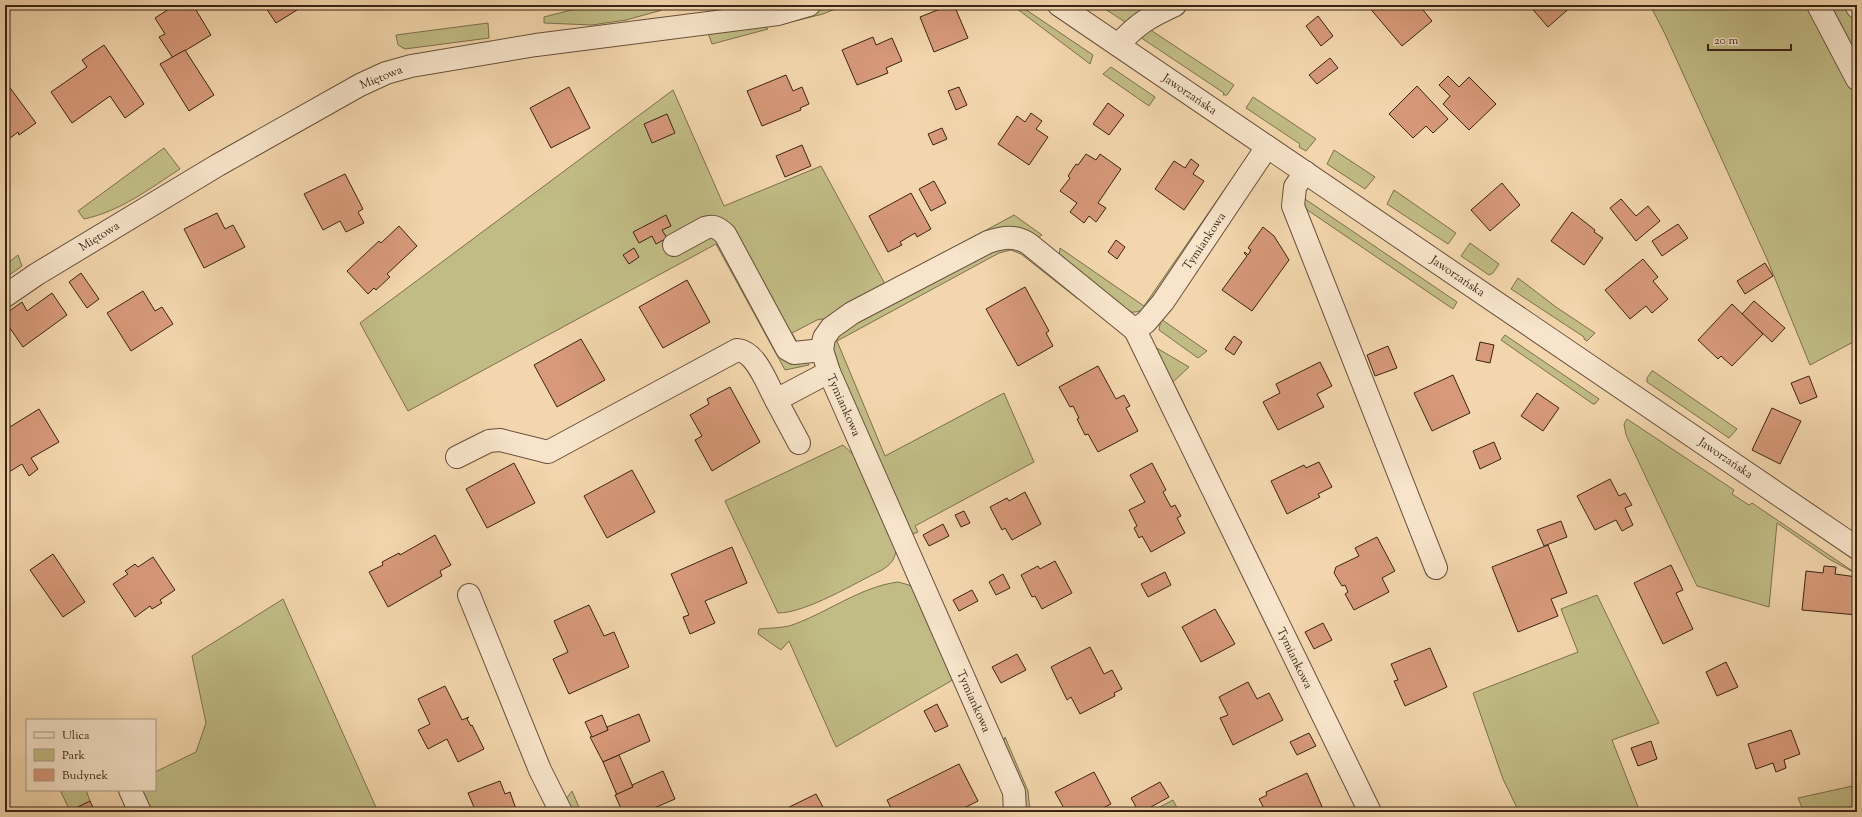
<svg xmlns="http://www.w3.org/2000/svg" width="1862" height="817" font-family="'Sorts Mill Goudy',serif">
<rect width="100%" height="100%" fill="#f3d6ad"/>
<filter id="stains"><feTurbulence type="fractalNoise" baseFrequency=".005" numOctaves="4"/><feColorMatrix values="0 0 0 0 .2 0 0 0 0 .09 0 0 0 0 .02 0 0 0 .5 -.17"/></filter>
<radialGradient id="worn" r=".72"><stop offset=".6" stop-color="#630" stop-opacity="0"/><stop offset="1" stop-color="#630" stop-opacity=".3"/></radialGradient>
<g fill="#c1bc85" stroke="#7d704d">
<path d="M591,5H662V10L626,20L592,25L544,23V17Z"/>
<path d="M687,5H780L747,8L688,7Z"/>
<path d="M829,5H845L823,14L795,21L797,16Z"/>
<path d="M1012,5H1019L1093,55L1090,64Z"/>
<path d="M1099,5H1161L1125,22Z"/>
<path d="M1650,5H1857V340L1810,365L1767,259L1665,34Z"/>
<path d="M488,23L489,38L405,49L398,45L396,35Z"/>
<path d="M763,24L768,29L712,44L707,30Z"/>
<path d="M1149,29L1234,85L1227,95H1223L1224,93L1140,37Z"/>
<path d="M1111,67L1155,97L1149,106L1103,74Z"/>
<path d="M673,90L724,206L821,166L885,284L828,318L817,320L792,333L809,365L785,370L716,244L408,411L360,323Z"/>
<path d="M1253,97L1316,139L1306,151L1299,147L1300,144L1246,108Z"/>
<path d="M164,148L180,169C149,189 121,211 84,219L78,211Z"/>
<path d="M1334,150L1375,177L1365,189L1327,164Z"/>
<path d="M1236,173L1238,177L1152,303C1144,309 1140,313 1130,312L1059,257L1060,248L1144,306Z"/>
<path d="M1394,190L1456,233L1448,244L1387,204Z"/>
<path d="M1305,199L1457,302L1453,309L1303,207L1302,204Z"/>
<path d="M1014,215L1042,235L1035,240L970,243L968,240Z"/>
<path d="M1470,243L1499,264L1493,273L1489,275L1461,256Z"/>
<path d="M1003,247L1018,248L1081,295L1078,299L1021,254L1011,250L999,253L837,341L885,456L1004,393L1034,462L915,526L918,532L913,534L910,531L833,356V341L842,331L925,284Z"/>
<path d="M18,255L22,266L5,278V265Z"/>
<path d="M1518,278L1556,307L1595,333L1587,341L1584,339V337L1511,289Z"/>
<path d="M1161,319L1207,351L1198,358L1159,330Z"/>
<path d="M1505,335L1599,399L1595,404H1593L1501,340Z"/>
<path d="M1155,347L1189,367L1173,382L1247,534L1244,535Z"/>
<path d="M1652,371H1653L1737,429L1729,438L1647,382V378Z"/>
<path d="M1627,419L1734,490L1732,494L1749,505L1752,503L1857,574L1829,559L1777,523L1769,607L1697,586L1626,435L1624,424Z"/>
<path d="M843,445L856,457L896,549C895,560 891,564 882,570C855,583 806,613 778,613L725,501Z"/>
<path d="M898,582L909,585L918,594L954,677L951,681L836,747L789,641L781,650L758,634L759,629C769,628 780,628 789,626C826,614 859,587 898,582Z"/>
<path d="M1597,595L1659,723L1612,740L1640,812H1519L1503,779L1473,693L1578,652L1561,609Z"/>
<path d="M283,599L378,812H147L136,790H155V772L196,752L206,723L192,656Z"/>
<path d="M1005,737L1028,791L1030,812H1026L1003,743Z"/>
<path d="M1857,785V812H1804L1798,798Z"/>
<path d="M60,790H86L90,801L70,811Z"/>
<path d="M572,791L581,812H572L566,799Z"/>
<path d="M1173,800L1179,812H1150Z"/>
</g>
<g fill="#d7997a" stroke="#392415">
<path d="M175,5H193L211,35L173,58L159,37L165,34L155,18Z"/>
<path d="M264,5H305L276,23Z"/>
<path d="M950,5H954L968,38L934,52L920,17Z"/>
<path d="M1369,5H1419L1432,21L1402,46L1368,6Z"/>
<path d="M1529,5H1573L1548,27Z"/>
<path d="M1318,16L1333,36L1321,46L1306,26Z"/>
<path d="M873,37L876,45L892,38L902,61L886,68L888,73L857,85L842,50Z"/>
<path d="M104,45L144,104L125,118L110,96L72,123L51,92L87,67L82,60Z"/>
<path d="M185,50L214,95L189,111L160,64Z"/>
<path d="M1330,58L1338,68L1317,84L1309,75Z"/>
<path d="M786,75L793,91L802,87L809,104L800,108L801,110L762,126L747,91Z"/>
<path d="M1448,76L1459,87L1469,77L1496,104L1469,130L1443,104L1450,96L1439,85Z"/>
<path d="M5,81L36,123L19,135L18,132L5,142Z"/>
<path d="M1417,86L1448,119L1433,133L1426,126L1413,138L1389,114Z"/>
<path d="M569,87L590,128L551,148L530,108Z"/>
<path d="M959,87L967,105L956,110L948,91Z"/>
<path d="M1108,103L1124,115L1109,135L1093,124Z"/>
<path d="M1031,113L1042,121L1036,129L1048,137L1029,165L998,144L1017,116L1025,122Z"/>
<path d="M667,114L675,133L652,143L644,124Z"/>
<path d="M942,128L947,139L933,145L928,134Z"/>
<path d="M802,145L811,166L785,177L776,156Z"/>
<path d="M1086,154L1096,160L1100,154L1121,169L1098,203L1106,208L1096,222L1089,216L1084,223L1070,212L1077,203L1060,191L1070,178L1068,176L1076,164L1078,165Z"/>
<path d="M1191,159L1199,165L1193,174L1204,181L1184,210L1155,189L1174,161L1185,168Z"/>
<path d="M345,174L363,209L358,212L364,223L346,232L340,221L323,230L304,194Z"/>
<path d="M934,181L946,203L931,211L919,189Z"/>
<path d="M1502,183L1520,205L1490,231L1471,210Z"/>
<path d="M911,193L931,229L917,237L915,233L900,242L902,245L888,252L869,216Z"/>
<path d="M1621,199L1636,216L1648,206L1660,221L1636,241L1610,208Z"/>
<path d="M1572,212L1595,230L1594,232L1603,238L1584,265L1551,241Z"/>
<path d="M217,213L225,229L233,225L245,247L204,268L184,229Z"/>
<path d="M666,215L671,226L662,230L667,238L656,244L652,236L639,243L633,232Z"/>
<path d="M1678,224L1688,238L1662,256L1652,241Z"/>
<path d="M399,226L417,246L387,274L390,277L376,290L374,288L368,294L347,271L379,241L381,243Z"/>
<path d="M1263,227L1274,236L1289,260L1252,311L1222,290L1247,256L1244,253L1245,252L1248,255L1251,250L1248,248Z"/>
<path d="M1116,240L1125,247L1117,259L1108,252Z"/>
<path d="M634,248L639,257L629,264L623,255Z"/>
<path d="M1643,259L1658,277L1653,281L1668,299L1652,313L1646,306L1630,319L1605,290Z"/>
<path d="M1765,263L1773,276L1745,294L1737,281Z"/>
<path d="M81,273L99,299L87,308L69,282Z"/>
<path d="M687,280L710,322L663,348L639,307Z"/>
<path d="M1025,287L1049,331L1046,333L1053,346L1018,366L986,309Z"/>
<path d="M143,291L155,311L162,307L173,324L131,351L107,313Z"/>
<path d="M52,293L67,315L23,347L5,321V314L22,302L27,311Z"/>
<path d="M1754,301L1785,328L1772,342L1742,314Z"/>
<path d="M1732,304L1763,334L1732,366L1721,356L1718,359L1698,340Z"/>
<path d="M1234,336L1242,342L1234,355L1225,349Z"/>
<path d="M581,339L605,380L557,407L534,365Z"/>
<path d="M1480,342L1494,345L1490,363L1476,360Z"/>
<path d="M1388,346L1397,368L1375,376L1367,355Z"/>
<path d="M1857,358V373L1852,361Z"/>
<path d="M1320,362L1332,386L1317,394L1324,407L1278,430L1263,402L1280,393L1276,384Z"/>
<path d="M1098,366L1116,399L1124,395L1130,406L1126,408L1138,431L1098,452L1088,434L1085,435L1077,419L1079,418L1073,406L1070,407L1059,387Z"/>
<path d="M1453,375L1470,413L1432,431L1414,393Z"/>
<path d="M1809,376L1817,397L1800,404L1791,383Z"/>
<path d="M730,387L760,442L712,471L695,440L702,436L690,415L709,404L707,399Z"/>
<path d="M1537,393L1559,408L1543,431L1521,416Z"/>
<path d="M1772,408L1801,421L1780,464L1752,450Z"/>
<path d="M39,409L59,442L31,458L38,469L29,476L22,464L9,472L5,465V430Z"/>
<path d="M1494,442L1501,459L1480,469L1473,451Z"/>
<path d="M1319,462L1332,487L1318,494L1320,497L1287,514L1271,481L1304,465L1306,468Z"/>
<path d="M514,463L535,503L487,528L466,489Z"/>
<path d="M1152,463L1166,490L1163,492L1171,507L1175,505L1181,516L1177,518L1185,533L1151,552L1142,536L1139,538L1134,528L1137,526L1129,510L1145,502L1130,475Z"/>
<path d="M632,470L655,512L607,538L584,496Z"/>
<path d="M1610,479L1619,496L1625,493L1632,505L1625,508L1633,525L1622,531L1616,520L1595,530L1577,496Z"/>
<path d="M1025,492L1041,524L1012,540L1005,528L1002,530L990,507L1007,498L1009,501Z"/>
<path d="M964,511L970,523L961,527L955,515Z"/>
<path d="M1561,521L1567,537L1544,546L1537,530Z"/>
<path d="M943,524L949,536L929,546L923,535Z"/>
<path d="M435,535L451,565L440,571L442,576L388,607L369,572L383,565L382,562L399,553L400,555Z"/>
<path d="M1377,537L1395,571L1382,578L1389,592L1354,610L1345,594L1348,592L1345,585L1342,586L1334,573L1336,567L1359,556L1355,548Z"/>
<path d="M1548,545L1567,593L1551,599L1558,616L1518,632L1492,567Z"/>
<path d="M732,547L747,583L705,601L715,623L690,634L683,617L689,615L671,574Z"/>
<path d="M53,554L85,602L63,617L30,570Z"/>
<path d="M153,557L175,590L160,600L162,603L152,609L150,606L135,617L113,584L128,574L125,571L135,564L138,567Z"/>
<path d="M1055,561L1072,593L1042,609L1035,596L1032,597L1021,575L1038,566L1040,569Z"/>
<path d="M1671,565L1683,590L1676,593L1693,629L1663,644L1634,583Z"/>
<path d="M1824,566L1836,567L1835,574L1857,577V615L1802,610L1806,571L1823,573Z"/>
<path d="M1165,572L1171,585L1148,597L1141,584Z"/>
<path d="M1003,574L1010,588L996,595L989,582Z"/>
<path d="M972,590L978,601L959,611L953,600Z"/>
<path d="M589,605L604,636L614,632L629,667L569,694L553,659L568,652L554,621Z"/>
<path d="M1215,609L1235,644L1201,662L1182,627Z"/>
<path d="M1323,623L1332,640L1314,649L1305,632Z"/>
<path d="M1090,647L1104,674L1112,670L1122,689L1114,693L1115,696L1080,714L1071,697L1067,700L1051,667Z"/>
<path d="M1430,648L1447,687L1405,706L1394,681L1398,680L1391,664Z"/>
<path d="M1017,654L1026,670L1001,683L992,667Z"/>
<path d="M1726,662L1738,687L1717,696L1706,672Z"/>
<path d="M1248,682L1257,699L1269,693L1283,720L1233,745L1220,718L1228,715L1219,697Z"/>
<path d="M445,686L462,720L469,717L467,719L471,726L472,725L484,749L458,762L447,739L428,749L418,730L430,724L418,699Z"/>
<path d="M937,704L948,726L935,732L924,711Z"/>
<path d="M639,714L650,741L603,762L590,737L608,730L607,727Z"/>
<path d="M602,715L608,730L592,737L585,722Z"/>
<path d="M1791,730L1800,754L1784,760L1786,768L1776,772L1773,763L1756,769L1748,744Z"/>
<path d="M1309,733L1316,746L1297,755L1290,742Z"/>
<path d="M1651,741L1657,759L1638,766L1631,748Z"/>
<path d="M619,755L633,787L617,795L603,762Z"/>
<path d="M959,764L978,801L956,812H893L887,800Z"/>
<path d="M663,771L675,799L645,812L622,811L615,795L633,787L632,785Z"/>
<path d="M1094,772L1111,804L1095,812H1066L1055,792Z"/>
<path d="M1307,773L1324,811L1266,812L1259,799L1267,795L1266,792Z"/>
<path d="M500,781L505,794L510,792L516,809L520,807L522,812H476L468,793Z"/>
<path d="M1160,782L1169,797L1142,812H1139L1131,798Z"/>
<path d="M816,794L823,807L820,808L821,812H779Z"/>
<path d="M90,801L95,812H68Z"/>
</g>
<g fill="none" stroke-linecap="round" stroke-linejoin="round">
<g stroke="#68503b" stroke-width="24">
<g id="minor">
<path d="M1059,5L1857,548"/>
<path d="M1818,5L1857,79"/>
<path d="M1856,5L1857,7"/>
<path d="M1118,45C1137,24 1149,17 1175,5"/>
<path d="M1305,172L1295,187L1293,206L1436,568"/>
<path d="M674,245L705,228C714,225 718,228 725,234L787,349L794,353L822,350"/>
<path d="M5,296L37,274L218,165L360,85L386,73L411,66L536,45L778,14L809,5"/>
<path d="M1135,330L1146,322L1163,302L1267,147"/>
<path d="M776,400L799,443"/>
<path d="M457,457L489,441L500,440L548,452L737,350C756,351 767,384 776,400L829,372"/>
<path d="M469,595L540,770L561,812"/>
<path d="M130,790L140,812"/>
<path d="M1015,812L1014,792L829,372L822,350L824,338L831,328L852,313L988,242C1003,237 1016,235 1029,244L1135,330L1370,812"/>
</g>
</g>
<use href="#minor" stroke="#f7e4ca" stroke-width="22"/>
</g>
<g text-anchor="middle" stroke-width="3.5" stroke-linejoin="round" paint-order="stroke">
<g font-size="12" fill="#392415" stroke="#f7e4ca">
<text transform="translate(381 77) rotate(-22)" y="4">Miętowa</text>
<text transform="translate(1190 94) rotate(34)" y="4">Jaworzańska</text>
<text transform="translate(99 236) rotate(-32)" y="4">Miętowa</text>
<text transform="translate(1204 241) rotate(-56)" y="4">Tymiankowa</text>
<text transform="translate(1458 276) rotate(34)" y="4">Jaworzańska</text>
<text transform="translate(844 405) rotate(66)" y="4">Tymiankowa</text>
<text transform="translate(1726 458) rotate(34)" y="4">Jaworzańska</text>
<text transform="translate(1295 658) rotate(64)" y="4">Tymiankowa</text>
<text transform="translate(974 701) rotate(66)" y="4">Tymiankowa</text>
</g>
</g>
<rect width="1862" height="817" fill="none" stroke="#f3d6ad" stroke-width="20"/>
<rect x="6" y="6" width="1850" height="805" fill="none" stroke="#392415" stroke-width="2"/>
<rect x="10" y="10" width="1842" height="797" fill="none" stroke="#392415"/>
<rect x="26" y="719" width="130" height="72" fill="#f7e4ca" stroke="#ab9782"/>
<rect x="34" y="732" width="20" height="6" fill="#f7e4ca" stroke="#ab9782"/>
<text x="62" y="739" font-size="12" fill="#392415">Ulica</text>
<rect x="34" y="749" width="20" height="12" fill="#c1bc85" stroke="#ab9782"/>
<text x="62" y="759" font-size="12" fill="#392415">Park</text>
<rect x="34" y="769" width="20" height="12" fill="#d7997a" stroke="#ab9782"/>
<text x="62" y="779" font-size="12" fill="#392415">Budynek</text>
<path d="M1708 44v6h83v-6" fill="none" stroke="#392415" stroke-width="2"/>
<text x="1714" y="44" font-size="12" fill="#392415" stroke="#f7e4ca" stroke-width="3" paint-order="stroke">20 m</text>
<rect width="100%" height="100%" filter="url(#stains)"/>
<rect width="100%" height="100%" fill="url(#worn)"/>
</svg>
